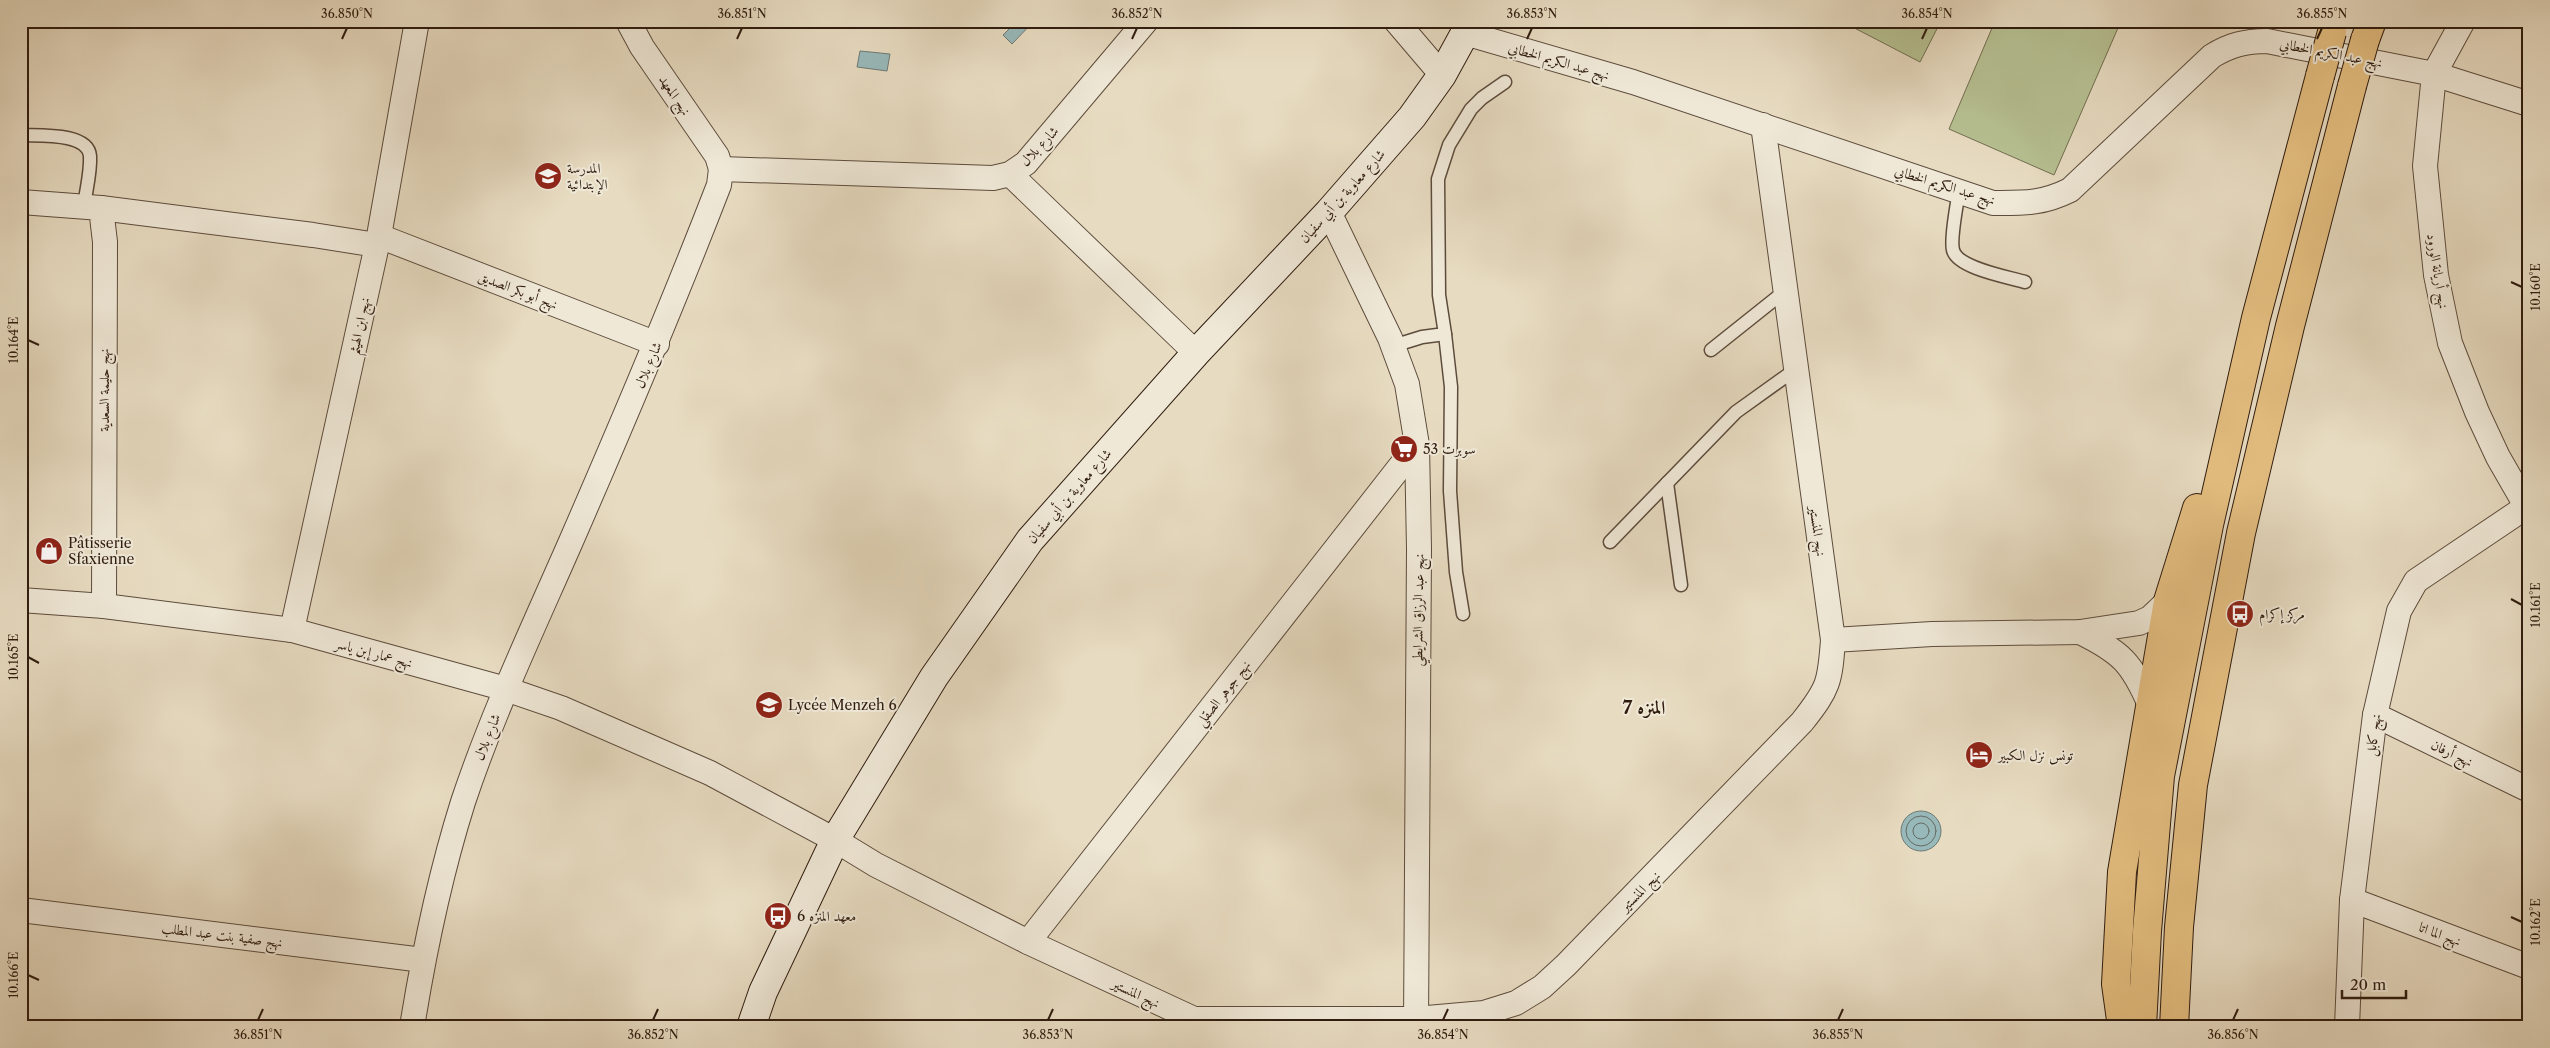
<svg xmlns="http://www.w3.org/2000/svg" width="2550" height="1048" font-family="'Libre Caslon Text',Amiri,serif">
<rect width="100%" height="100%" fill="#e7dbc1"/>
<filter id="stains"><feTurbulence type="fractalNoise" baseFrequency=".004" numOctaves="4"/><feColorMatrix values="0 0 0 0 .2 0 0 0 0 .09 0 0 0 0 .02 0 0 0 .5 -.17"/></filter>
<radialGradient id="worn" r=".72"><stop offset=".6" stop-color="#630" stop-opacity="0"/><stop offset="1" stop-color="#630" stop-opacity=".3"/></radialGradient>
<g fill="#b6c092" stroke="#726e50">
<path d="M1841,21H1941L1920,62Z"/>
<path d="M1995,21H2121L2054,175L1949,129Z"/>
</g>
<g fill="#98b9ba" stroke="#6e7a76">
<path d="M1017,21H1034L1012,44L1003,35Z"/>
<path d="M860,51L890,54L887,71L857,67Z"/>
<circle cx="1921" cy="831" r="20"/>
</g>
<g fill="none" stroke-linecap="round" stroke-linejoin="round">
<g stroke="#646a64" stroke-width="1">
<circle cx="1921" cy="831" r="15"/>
<circle cx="1921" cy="831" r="8"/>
</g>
<g stroke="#5d4c3c" stroke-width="15">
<g id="lane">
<path d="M21,135C38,136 88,132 90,156C91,172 86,190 84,206"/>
<path d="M1959,191C1957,204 1950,239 1953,250C1957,268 2008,277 2025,282"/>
<path d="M1445,334L1451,387L1450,491L1456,572L1463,614"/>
<path d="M1393,346L1422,337L1445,334L1439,295L1438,179L1449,145L1471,109L1482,98L1505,82"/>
<path d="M1711,350L1785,291"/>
<path d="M1667,483L1681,585"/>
<path d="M1610,542L1736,412L1796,369"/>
</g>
</g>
<g stroke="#5d4c3c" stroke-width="26">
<g id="street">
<path d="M628,21L642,47L717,156L721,169"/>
<path d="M1396,21L1442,75"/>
<path d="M2463,21L2434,74L2425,166L2436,275L2450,343L2477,412L2498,457L2529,511"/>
<path d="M1465,33L1633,82L1993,203C2024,203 2042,204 2070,190L2212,56C2230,45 2245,41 2267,41L2434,74L2529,104"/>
<path d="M1010,174L1196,353"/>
<path d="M21,202L101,208L105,242L104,606"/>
<path d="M101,208L313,235L377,245"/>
<path d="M1329,212L1390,338L1407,384L1417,445L1419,549L1416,1027"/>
<path d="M379,236L657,344"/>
<path d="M21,600L104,606L292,630L506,689L561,708L710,773L835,840L876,865L1028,942L1194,1019H1416L1484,1013L1516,1003L1542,987L1566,965L1802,722C1829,688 1830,682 1833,640L1763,125"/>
<path d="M292,630L379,236L417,21"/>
<path d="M2080,632C2121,652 2132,663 2150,705"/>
<path d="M1833,640L1932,634L2080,632L2139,623L2150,618L2168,601"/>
<path d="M2375,715L2529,790"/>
<path d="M2352,900L2529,967"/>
<path d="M21,910L423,960"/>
<path d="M1028,942L1417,445"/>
<path d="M412,1027C424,952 440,875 463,802C493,712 534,626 572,539C623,422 673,304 719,185L721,169L993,178L1010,174L1026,163L1146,21"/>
<path d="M2347,1027L2352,900L2375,715L2399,611L2416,581L2526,507"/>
</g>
</g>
<g stroke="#2f1c0f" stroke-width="30">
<path id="secondary" d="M751,1027L763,992L835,840L934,677L1030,540L1196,353L1329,212L1412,117L1442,75L1465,33L1468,21"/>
</g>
<g stroke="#2f1c0f" stroke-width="30">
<g id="highway">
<path d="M2365,40L2372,21"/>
<path d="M2122,1027L2116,984L2122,872L2168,601L2197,508"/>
<path d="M2142,1027L2147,931L2160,776L2209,525L2256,318L2320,76"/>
<path d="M2174,1027L2179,927L2193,785L2241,533L2290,326L2352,86"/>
</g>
</g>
<use href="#lane" stroke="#efe8d7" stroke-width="12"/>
<use href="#street" stroke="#efe8d7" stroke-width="24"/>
<use href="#secondary" stroke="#efe8d7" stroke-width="28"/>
<use href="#highway" stroke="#e4be80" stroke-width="28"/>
<g stroke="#2f1c0f" stroke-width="30" stroke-linecap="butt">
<g id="highway-bridge">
<path d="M2320,76L2332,32"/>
<path d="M2352,86L2365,40"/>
</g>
</g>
<use href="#highway-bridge" stroke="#e4be80" stroke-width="28"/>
</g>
<path fill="none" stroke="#2f1c0f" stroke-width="2" d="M342,39L347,28M737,39L742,28M1132,39L1137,28M1527,39L1532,28M1922,39L1927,28M2317,39L2322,28M2511,282L2522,287M28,340L39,345M2511,599L2522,605M28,657L39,663M2511,917L2522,922M28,975L39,980M258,1020L263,1009M653,1020L658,1009M1048,1020L1053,1009M1443,1020L1448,1009M1838,1020L1843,1009M2233,1020L2238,1009"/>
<defs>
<g id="school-disc" transform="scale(1.4375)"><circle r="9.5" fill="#8f2418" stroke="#efe8d7"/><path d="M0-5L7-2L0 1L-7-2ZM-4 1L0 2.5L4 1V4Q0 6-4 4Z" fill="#fff"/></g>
<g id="supermarket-disc" transform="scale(1.4375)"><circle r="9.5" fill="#8f2418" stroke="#efe8d7"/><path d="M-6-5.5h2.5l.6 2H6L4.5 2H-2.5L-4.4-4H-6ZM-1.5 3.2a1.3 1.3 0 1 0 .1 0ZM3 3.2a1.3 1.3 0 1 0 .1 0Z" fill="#fff"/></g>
<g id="shop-disc" transform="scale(1.4375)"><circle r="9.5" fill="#8f2418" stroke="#efe8d7"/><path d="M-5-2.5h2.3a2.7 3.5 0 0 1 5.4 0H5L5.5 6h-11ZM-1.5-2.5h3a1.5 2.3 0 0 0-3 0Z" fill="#fff"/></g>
<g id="bus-disc" transform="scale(1.4375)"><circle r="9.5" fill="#8f2418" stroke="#efe8d7"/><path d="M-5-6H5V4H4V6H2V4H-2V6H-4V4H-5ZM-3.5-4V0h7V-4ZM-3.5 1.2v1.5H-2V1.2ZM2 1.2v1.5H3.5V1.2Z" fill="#fff"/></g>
<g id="hotel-disc" transform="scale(1.4375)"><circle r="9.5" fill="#8f2418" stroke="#efe8d7"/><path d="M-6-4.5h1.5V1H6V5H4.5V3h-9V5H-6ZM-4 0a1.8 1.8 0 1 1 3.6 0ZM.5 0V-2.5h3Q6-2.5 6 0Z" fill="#fff"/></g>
</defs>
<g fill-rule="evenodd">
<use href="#school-disc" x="548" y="176"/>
<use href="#supermarket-disc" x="1404" y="449"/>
<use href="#shop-disc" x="49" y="551"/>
<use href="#bus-disc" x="2240" y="614"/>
<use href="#school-disc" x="769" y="705"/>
<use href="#hotel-disc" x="1979" y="755"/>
<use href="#bus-disc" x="778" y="916"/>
</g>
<g text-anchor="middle" stroke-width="4" stroke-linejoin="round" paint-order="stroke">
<g font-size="14" fill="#2f1c0f" stroke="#efe8d7">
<text transform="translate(2331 53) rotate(11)" y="5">نهج عبد الكريم الخطابي</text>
<text transform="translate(1559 61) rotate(16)" y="5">نهج عبد الكريم الخطابي</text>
<text transform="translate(675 95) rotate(56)" y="5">نهج المعهد</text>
<text transform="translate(1039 146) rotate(-47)" y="5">شارع بلال</text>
<text transform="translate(1945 185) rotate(17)" y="5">نهج عبد الكريم الخطابي</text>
<text transform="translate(1342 196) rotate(-48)" y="5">شارع معاوية بن أبي سفيان</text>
<text transform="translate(2438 271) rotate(81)" y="5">نهج أريانة الورود</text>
<text transform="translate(518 290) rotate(21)" y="5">نهج أبو بكر الصديق</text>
<text transform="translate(359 326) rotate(-78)" y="5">نهج ابن الهيثم</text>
<text transform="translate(648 365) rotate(-67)" y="5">شارع بلال</text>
<text transform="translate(104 390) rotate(-90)" y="5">نهج حليمة السعدية</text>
<text transform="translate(1069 496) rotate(-49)" y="5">شارع معاوية بن أبي سفيان</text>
<text transform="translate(1818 531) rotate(82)" y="5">نهج المنستير</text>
<text transform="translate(1418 610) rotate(-89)" y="5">نهج عبد الرزاق الشرايطي</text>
<text transform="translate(374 653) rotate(15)" y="5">نهج عمار إبن ياسر</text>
<text transform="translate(1223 693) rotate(-52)" y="5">نهج جوهر الصقلي</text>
<text transform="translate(2373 735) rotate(-82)" y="5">نهج كابل</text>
<text transform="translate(487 737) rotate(-68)" y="5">شارع بلال</text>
<text transform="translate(2452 753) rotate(26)" y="5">نهج أرفان</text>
<text transform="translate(1640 891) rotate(-45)" y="5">نهج المنستير</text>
<text transform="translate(2440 934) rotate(21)" y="5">نهج الما اتا</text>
<text transform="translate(222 935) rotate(7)" y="5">نهج صفية بنت عبد المطلب</text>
<text transform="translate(1136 993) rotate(25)" y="5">نهج المنستير</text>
</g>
<g font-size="14" fill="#2f1c0f" stroke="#efe8d7" text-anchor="start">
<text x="567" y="173">المدرسة<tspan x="567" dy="16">الإبتدائية</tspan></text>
<text x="1423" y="454">سوبرت 53</text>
<text x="68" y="548">Pâtisserie<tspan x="68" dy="16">Sfaxienne</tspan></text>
<text x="2259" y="619">مركز إكرام</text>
<text x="788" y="710">Lycée Menzeh 6</text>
<text x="1998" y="760">تونس نزل الكبير</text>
<text x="797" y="921">معهد المنزه 6</text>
</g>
<g font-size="19" font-weight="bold" fill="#2f1c0f" stroke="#efe8d7">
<text x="1644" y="714">المنزه 7</text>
</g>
</g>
<rect width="2550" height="1048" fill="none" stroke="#e7dbc1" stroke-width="55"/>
<path d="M2342 990v8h64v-8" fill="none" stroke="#2f1c0f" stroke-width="2.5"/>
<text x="2350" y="990" font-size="15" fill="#2f1c0f" stroke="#efe8d7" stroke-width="4" paint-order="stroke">20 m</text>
<rect x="28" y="28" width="2494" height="992" fill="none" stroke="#2f1c0f" stroke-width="2"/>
<g font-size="12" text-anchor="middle" fill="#2f1c0f">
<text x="347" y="18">36.850°N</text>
<text x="742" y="18">36.851°N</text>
<text x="1137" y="18">36.852°N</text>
<text x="1532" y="18">36.853°N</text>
<text x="1927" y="18">36.854°N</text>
<text x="2322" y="18">36.855°N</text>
<text transform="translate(2536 287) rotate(-90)" y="4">10.160°E</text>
<text transform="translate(14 340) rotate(-90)" y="4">10.164°E</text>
<text transform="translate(2536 605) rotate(-90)" y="4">10.161°E</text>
<text transform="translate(14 657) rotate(-90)" y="4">10.165°E</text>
<text transform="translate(2536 922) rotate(-90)" y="4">10.162°E</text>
<text transform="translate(14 975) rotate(-90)" y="4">10.166°E</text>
<text x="258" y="1039">36.851°N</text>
<text x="653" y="1039">36.852°N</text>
<text x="1048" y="1039">36.853°N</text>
<text x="1443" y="1039">36.854°N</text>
<text x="1838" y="1039">36.855°N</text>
<text x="2233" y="1039">36.856°N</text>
</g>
<rect width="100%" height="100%" filter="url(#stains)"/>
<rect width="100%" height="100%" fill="url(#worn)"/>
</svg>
